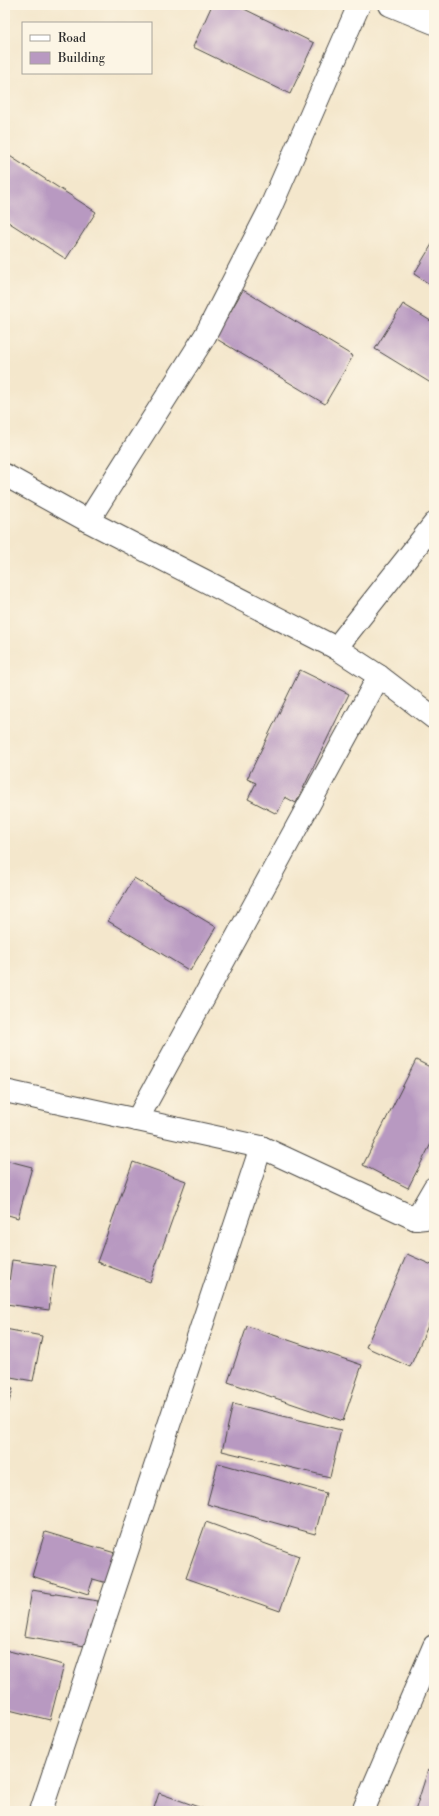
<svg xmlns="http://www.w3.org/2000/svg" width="439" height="1816" font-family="'Libre Bodoni',serif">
<rect width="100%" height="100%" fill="#fcf5e5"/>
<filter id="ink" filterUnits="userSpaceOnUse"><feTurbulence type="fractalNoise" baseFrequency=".025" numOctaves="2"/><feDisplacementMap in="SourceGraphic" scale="8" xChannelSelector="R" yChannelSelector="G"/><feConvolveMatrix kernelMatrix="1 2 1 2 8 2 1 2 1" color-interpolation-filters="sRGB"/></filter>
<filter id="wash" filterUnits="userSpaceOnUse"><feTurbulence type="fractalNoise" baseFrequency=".012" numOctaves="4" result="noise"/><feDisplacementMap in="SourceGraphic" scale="16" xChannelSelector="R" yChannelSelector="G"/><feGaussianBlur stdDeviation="0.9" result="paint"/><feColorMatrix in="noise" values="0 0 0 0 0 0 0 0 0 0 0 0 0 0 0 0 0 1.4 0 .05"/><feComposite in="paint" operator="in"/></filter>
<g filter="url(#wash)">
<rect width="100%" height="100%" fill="#f4e7cc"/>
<g id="blocks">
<g fill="#b899c1">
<path d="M212,5H236L314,43L290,94L193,47Z"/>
<path d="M5,153L96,212L66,259L5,220Z"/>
<path d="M434,241V287L414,274Z"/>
<path d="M243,290L353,356L325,404L215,338Z"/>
<path d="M403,304L434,323V385L375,349Z"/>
<path d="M300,670L349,694L296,803L285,797L277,814L248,799L256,783L247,779Z"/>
<path d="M134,878L216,927L190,971L108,921Z"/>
<path d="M416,1060L434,1069V1138L408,1188L363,1165Z"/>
<path d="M5,1160L32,1167L18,1218L5,1214Z"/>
<path d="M133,1162L186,1181L150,1282L97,1262Z"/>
<path d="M407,1254L434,1266V1312L410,1367L366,1347Z"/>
<path d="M12,1260L55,1266L49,1310L6,1304Z"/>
<path d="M247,1326L362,1365L343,1421L228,1382Z"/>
<path d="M5,1329L42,1336L33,1381L5,1376Z"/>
<path d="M5,1387L13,1389L5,1415Z"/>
<path d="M233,1404L341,1430L330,1477L222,1451Z"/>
<path d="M218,1463L326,1493L315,1534L207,1504Z"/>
<path d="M206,1522L299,1556L280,1611L186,1578Z"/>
<path d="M45,1532L115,1553L107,1583L93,1579L88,1594L32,1576Z"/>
<path d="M32,1590L98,1601L91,1647L24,1636Z"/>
<path d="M5,1650L64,1665L50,1720L5,1709Z"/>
<path d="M428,1770L434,1772V1811H415Z"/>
<path d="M159,1793L204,1809V1811H153Z"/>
</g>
</g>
</g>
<g filter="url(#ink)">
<use href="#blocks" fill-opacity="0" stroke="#494743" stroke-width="1"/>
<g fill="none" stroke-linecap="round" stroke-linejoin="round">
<g stroke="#494743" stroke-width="24">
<g id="minor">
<path d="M390,5L434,23"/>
<path d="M5,475L88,521L336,648L379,676L434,718"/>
<path d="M88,521L205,336L269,211L359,5"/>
<path d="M336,648L434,524"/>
<path d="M5,1091L261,1147L416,1219L434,1217"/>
<path d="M137,1120L379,676"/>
<path d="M416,1219L434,1188"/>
<path d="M41,1811L261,1147"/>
<path d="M363,1811L434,1646"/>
</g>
</g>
<use href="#minor" stroke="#fff" stroke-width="22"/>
</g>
</g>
<rect width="439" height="1816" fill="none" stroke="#fcf5e5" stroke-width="20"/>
<rect x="22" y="22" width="130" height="52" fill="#fcf5e5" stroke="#a8a49b"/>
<rect x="30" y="35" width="20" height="6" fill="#ffffff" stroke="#a8a49b"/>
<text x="58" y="42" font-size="12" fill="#2b2b2b">Road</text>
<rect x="30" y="52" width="20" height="12" fill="#b899c1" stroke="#a8a49b"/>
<text x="58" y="62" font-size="12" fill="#2b2b2b">Building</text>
</svg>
